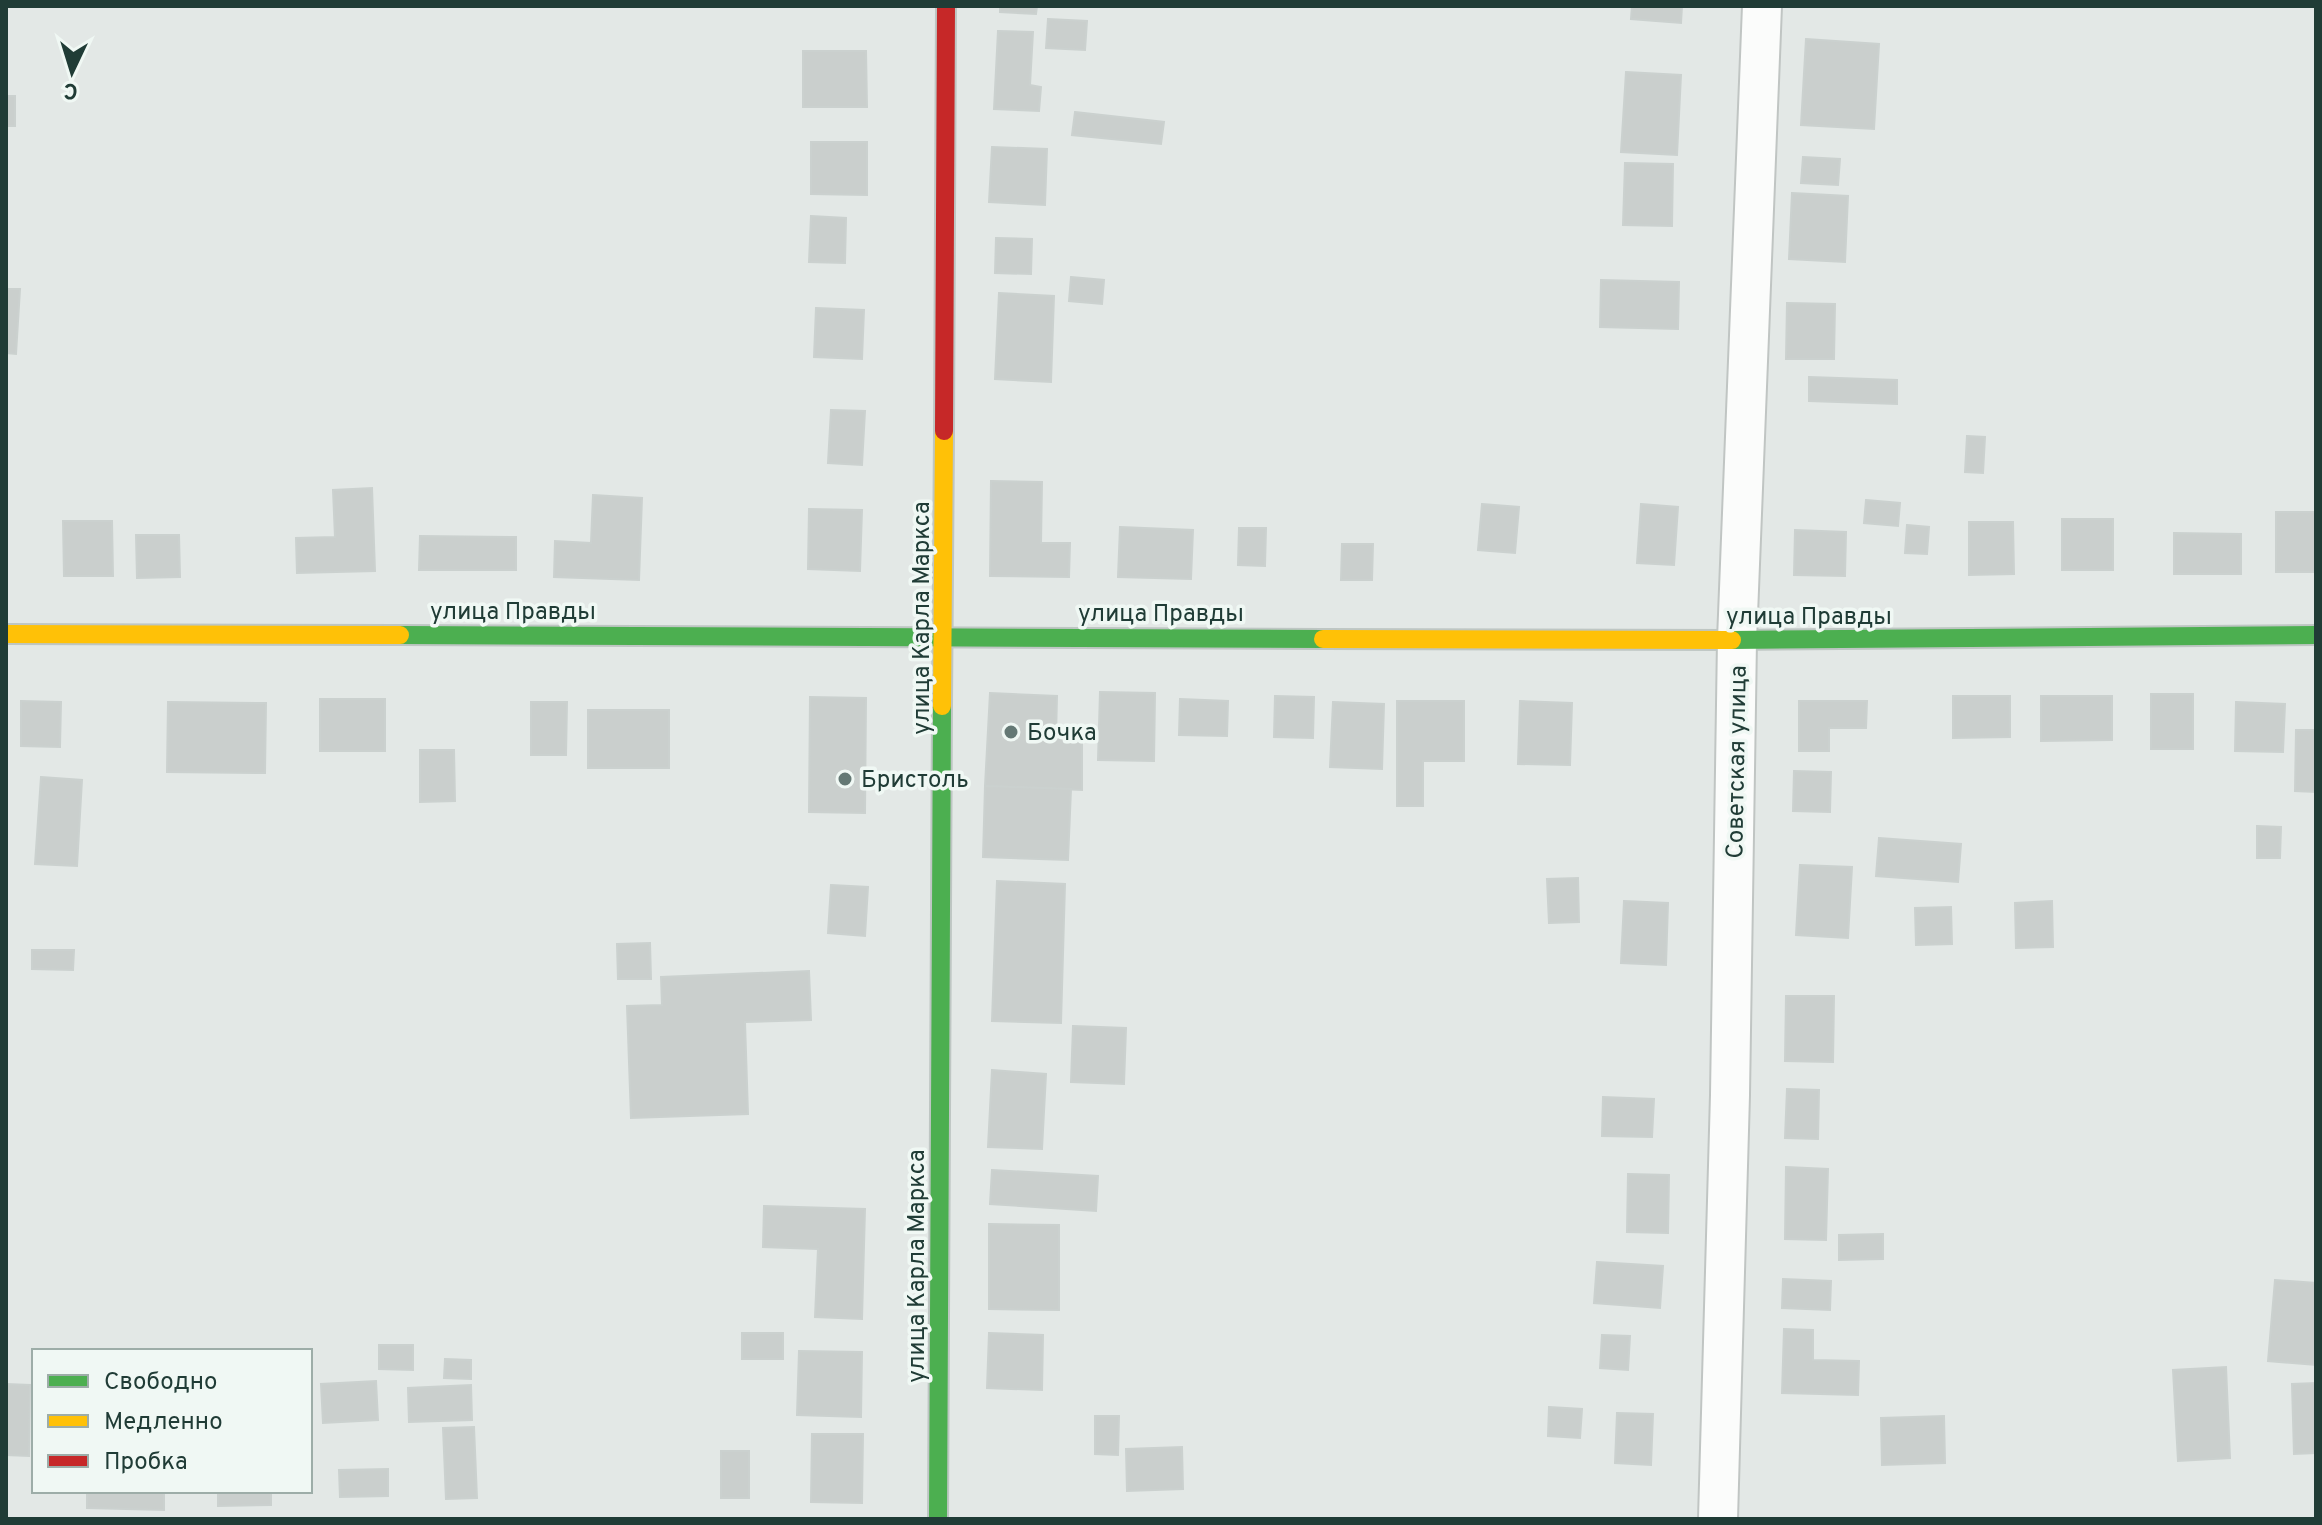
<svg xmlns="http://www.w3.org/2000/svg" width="2322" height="1525" font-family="Overpass,sans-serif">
<rect width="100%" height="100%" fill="#e3e8e6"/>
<g fill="#cacfcd" stroke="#cbd1cf" stroke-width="2">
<path d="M1000,6H1037L1036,14L1000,12Z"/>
<path d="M1632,6H1682L1681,23L1631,19Z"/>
<path d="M1048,19L1087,21L1085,50L1046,48Z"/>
<path d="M998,31L1033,32L1030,85L1041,87L1039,111L994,109Z"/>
<path d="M1806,39L1879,44L1874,129L1801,125Z"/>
<path d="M803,51H866L867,107H803Z"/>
<path d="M1626,72L1681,75L1677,155L1621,152Z"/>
<rect x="6" y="96" width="9" height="30"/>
<path d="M1075,112L1164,122L1161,144L1072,135Z"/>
<path d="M811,142H867V195L811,194Z"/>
<path d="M992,147L1047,149L1045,205L989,202Z"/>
<path d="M1803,157L1840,159L1838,185L1801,183Z"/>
<path d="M1625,163L1673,164L1672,226L1623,225Z"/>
<path d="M1792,193L1848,196L1845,262L1789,259Z"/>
<path d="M811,216L846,218L845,263L809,262Z"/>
<path d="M996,238L1032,239L1031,274L995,273Z"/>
<path d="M1071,277L1104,280L1102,304L1069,301Z"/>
<path d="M1601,280L1679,282L1678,329L1600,327Z"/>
<path d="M6,289H20L16,354L6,353Z"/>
<path d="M999,293L1054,296L1051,382L995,379Z"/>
<path d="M1787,303L1835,304L1834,359H1786Z"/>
<path d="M816,308L864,310L862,359L814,357Z"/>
<path d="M1809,377L1897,380V404L1809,401Z"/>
<path d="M831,410L865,411L862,465L828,463Z"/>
<path d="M1967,436L1985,437L1983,473L1965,472Z"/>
<path d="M991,481L1042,482L1041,543H1070L1069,577L990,576Z"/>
<path d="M372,488L375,571L297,573L296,538L335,537L333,490Z"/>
<path d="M593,495L642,498L639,580L554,577L555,541L591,543Z"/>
<path d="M1866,500L1900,503L1898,526L1864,523Z"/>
<path d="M1482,504L1519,507L1515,553L1478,550Z"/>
<path d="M1641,504L1678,507L1674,565L1637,563Z"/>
<path d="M809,509L862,510L860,571L808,569Z"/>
<rect x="2276" y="512" width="40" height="60"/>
<rect x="2062" y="519" width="51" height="51"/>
<path d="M63,521H112L113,576H64Z"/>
<path d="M1969,522H2013L2014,574L1969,575Z"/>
<path d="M1907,525L1929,527L1927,554L1905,553Z"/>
<path d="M1120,527L1193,530L1191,579L1118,577Z"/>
<path d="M1239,528H1266L1265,566L1238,565Z"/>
<path d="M1795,530L1846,532L1845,576L1794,575Z"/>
<path d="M2174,533L2241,534V574H2174Z"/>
<path d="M136,535H179L180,577L137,578Z"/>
<path d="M420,536L516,537V570H419Z"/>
<path d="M1342,544H1373L1372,580H1341Z"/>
<path d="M1100,692L1155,693L1154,761L1098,760Z"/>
<path d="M990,693L1057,696L1056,737L1082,742V790L985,786Z"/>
<rect x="2151" y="694" width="42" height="55"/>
<path d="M1275,696L1314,697L1313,738L1274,737Z"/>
<path d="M1953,696H2010V737L1953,738Z"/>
<path d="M2041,696H2112V740L2041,741Z"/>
<path d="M810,697L866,698L865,813L809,812Z"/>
<rect x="320" y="699" width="65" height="52"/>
<path d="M1180,699L1228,701L1227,736L1179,735Z"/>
<path d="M21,701L61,702L60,747L21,746Z"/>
<path d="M1397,701H1464V761H1423V806H1397Z"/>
<path d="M1520,701L1572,703L1570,765L1518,764Z"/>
<path d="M1799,701H1867L1866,728H1829V751H1799Z"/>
<path d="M168,702L266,703L265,773L167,772Z"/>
<path d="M531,702H567L566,755H531Z"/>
<path d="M1333,702L1384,704L1382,769L1330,767Z"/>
<path d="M2236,702L2285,704L2283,752L2235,751Z"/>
<rect x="588" y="710" width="81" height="58"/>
<path d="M2296,730H2316V792L2295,791Z"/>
<path d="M420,750H454L455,801L420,802Z"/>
<path d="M1794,771L1831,772L1830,812L1793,811Z"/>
<path d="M41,777L82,780L77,866L35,864Z"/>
<path d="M985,786L1071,789L1068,860L983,857Z"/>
<path d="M2257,826L2281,827L2280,858H2257Z"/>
<path d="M1879,838L1961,844L1958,882L1876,876Z"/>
<path d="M1800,865L1852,867L1848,938L1796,935Z"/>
<path d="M1578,878L1579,922L1549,923L1547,879Z"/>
<path d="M997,881L1065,884L1061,1023L992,1021Z"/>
<path d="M831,885L868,887L865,936L828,933Z"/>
<path d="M1624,901L1668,903L1666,965L1621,963Z"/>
<path d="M2052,901L2053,947L2016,948L2015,903Z"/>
<path d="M1951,907L1952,944L1916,945L1915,908Z"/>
<path d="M650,943L651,979H618L617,944Z"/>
<path d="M32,950H74L73,970L32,969Z"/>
<path d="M809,971L811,1020L745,1022L748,1114L631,1118L627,1006L662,1005L661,977Z"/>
<path d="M1786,996H1834L1833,1062L1785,1061Z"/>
<path d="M1073,1026L1126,1028L1124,1084L1071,1082Z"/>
<path d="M992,1070L1046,1074L1042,1149L988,1147Z"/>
<path d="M1787,1089L1819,1090L1818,1139L1785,1138Z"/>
<path d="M1603,1097L1654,1099L1652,1137L1602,1136Z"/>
<path d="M1786,1167L1828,1169L1826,1240L1785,1239Z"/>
<path d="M992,1170L1098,1176L1096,1211L990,1204Z"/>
<path d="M1628,1174L1669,1175L1668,1233L1627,1232Z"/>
<path d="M764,1206L865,1209L862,1319L815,1317L818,1249L763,1247Z"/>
<path d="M989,1224L1059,1225V1310L989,1309Z"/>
<path d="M1883,1234V1259L1839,1260V1235Z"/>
<path d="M1597,1262L1663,1266L1660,1308L1594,1303Z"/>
<path d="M1783,1279L1831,1281L1830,1310L1782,1308Z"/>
<path d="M2275,1280L2316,1283V1365L2268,1361Z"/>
<path d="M1784,1329L1813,1330V1360L1859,1361L1858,1395L1782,1393Z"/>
<rect x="742" y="1333" width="41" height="26"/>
<path d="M989,1333L1043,1335L1042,1390L987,1388Z"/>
<path d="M1602,1335L1630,1336L1628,1370L1600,1368Z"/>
<path d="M379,1345H413V1370L379,1369Z"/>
<path d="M799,1351L862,1352L861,1417L797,1415Z"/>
<path d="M445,1359L471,1360V1379L444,1378Z"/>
<path d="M2226,1367L2230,1458L2178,1461L2173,1370Z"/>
<path d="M376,1381L378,1420L323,1423L321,1384Z"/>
<path d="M2316,1383V1453L2294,1454L2292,1384Z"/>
<path d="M6,1384L30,1385L29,1456L6,1455Z"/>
<path d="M471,1385L472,1420L409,1422L408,1388Z"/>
<path d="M1549,1407L1582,1409L1580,1438L1548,1436Z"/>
<path d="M1617,1413L1653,1414L1651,1465L1615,1463Z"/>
<path d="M1095,1416H1119L1118,1455L1095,1454Z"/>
<path d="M1944,1416L1945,1463L1882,1465L1881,1418Z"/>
<path d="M474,1427L477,1498L446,1499L443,1428Z"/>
<path d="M812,1434H863L862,1503L811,1502Z"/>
<path d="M1182,1447L1183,1489L1127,1491L1126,1449Z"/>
<rect x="721" y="1451" width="28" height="47"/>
<path d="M388,1469V1496L340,1497L339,1470Z"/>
<path d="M87,1491H164V1510L87,1508Z"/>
<path d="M218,1491H271V1505L218,1506Z"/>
</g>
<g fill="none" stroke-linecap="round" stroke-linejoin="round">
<g stroke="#c0c5c3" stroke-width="42">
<path id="street" d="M1718,1519L1730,1095L1737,640L1762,6"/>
</g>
<g stroke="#bec6c3" stroke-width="22">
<g id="fast">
<path d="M400,635L1323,639"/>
<path d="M1732,640L2316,635"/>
<path d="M938,1519L942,706"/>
</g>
</g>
<g stroke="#bec6c3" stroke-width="22">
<g id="slow">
<path d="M6,634L400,635"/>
<path d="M1323,639L1732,640"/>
<path d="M942,706L944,431"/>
</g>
</g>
<g stroke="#bec6c3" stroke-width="22">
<path id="jam" d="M944,431L946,6"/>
</g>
<use href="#street" stroke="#fbfcfb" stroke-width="38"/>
<use href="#fast" stroke="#4caf50" stroke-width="18"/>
<use href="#slow" stroke="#ffc107" stroke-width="18"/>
<use href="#jam" stroke="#c62828" stroke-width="18"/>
</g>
<g fill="#647874" stroke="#f0f8f4" stroke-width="3">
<circle cx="1011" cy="732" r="8"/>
<circle cx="845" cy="779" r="8"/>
</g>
<g text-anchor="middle" stroke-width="7" stroke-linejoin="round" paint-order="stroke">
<g font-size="24" fill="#203c36" stroke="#f0f8f4">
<text x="513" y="619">улица Правды</text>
<text x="1161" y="621">улица Правды</text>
<text x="1809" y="624">улица Правды</text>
<text transform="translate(921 618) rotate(-90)" y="8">улица Карла Маркса</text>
<text transform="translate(1736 762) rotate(-89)" y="8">Советская улица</text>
<text transform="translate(916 1266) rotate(-90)" y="8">улица Карла Маркса</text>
</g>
<g font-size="24" fill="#203c36" stroke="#f0f8f4" text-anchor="start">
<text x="1027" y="740">Бочка</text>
<text x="861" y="787">Бристоль</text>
</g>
</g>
<rect width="2322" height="1525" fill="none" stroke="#203c36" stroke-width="16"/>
<rect x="32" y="1349" width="280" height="144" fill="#f0f8f4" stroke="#9dada8" stroke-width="2"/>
<rect x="48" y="1375" width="40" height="12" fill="#4caf50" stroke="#9dada8" stroke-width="2"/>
<text x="104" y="1389" font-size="24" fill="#203c36">Свободно</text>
<rect x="48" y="1415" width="40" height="12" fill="#ffc107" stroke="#9dada8" stroke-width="2"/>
<text x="104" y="1429" font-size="24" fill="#203c36">Медленно</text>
<rect x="48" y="1455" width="40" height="12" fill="#c62828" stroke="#9dada8" stroke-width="2"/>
<text x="104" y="1469" font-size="24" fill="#203c36">Пробка</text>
<g transform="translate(72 72) rotate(184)" stroke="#f0f8f4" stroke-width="6" paint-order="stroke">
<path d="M0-6L14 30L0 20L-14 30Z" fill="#203c36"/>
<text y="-12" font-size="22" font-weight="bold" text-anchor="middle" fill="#203c36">С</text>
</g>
</svg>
